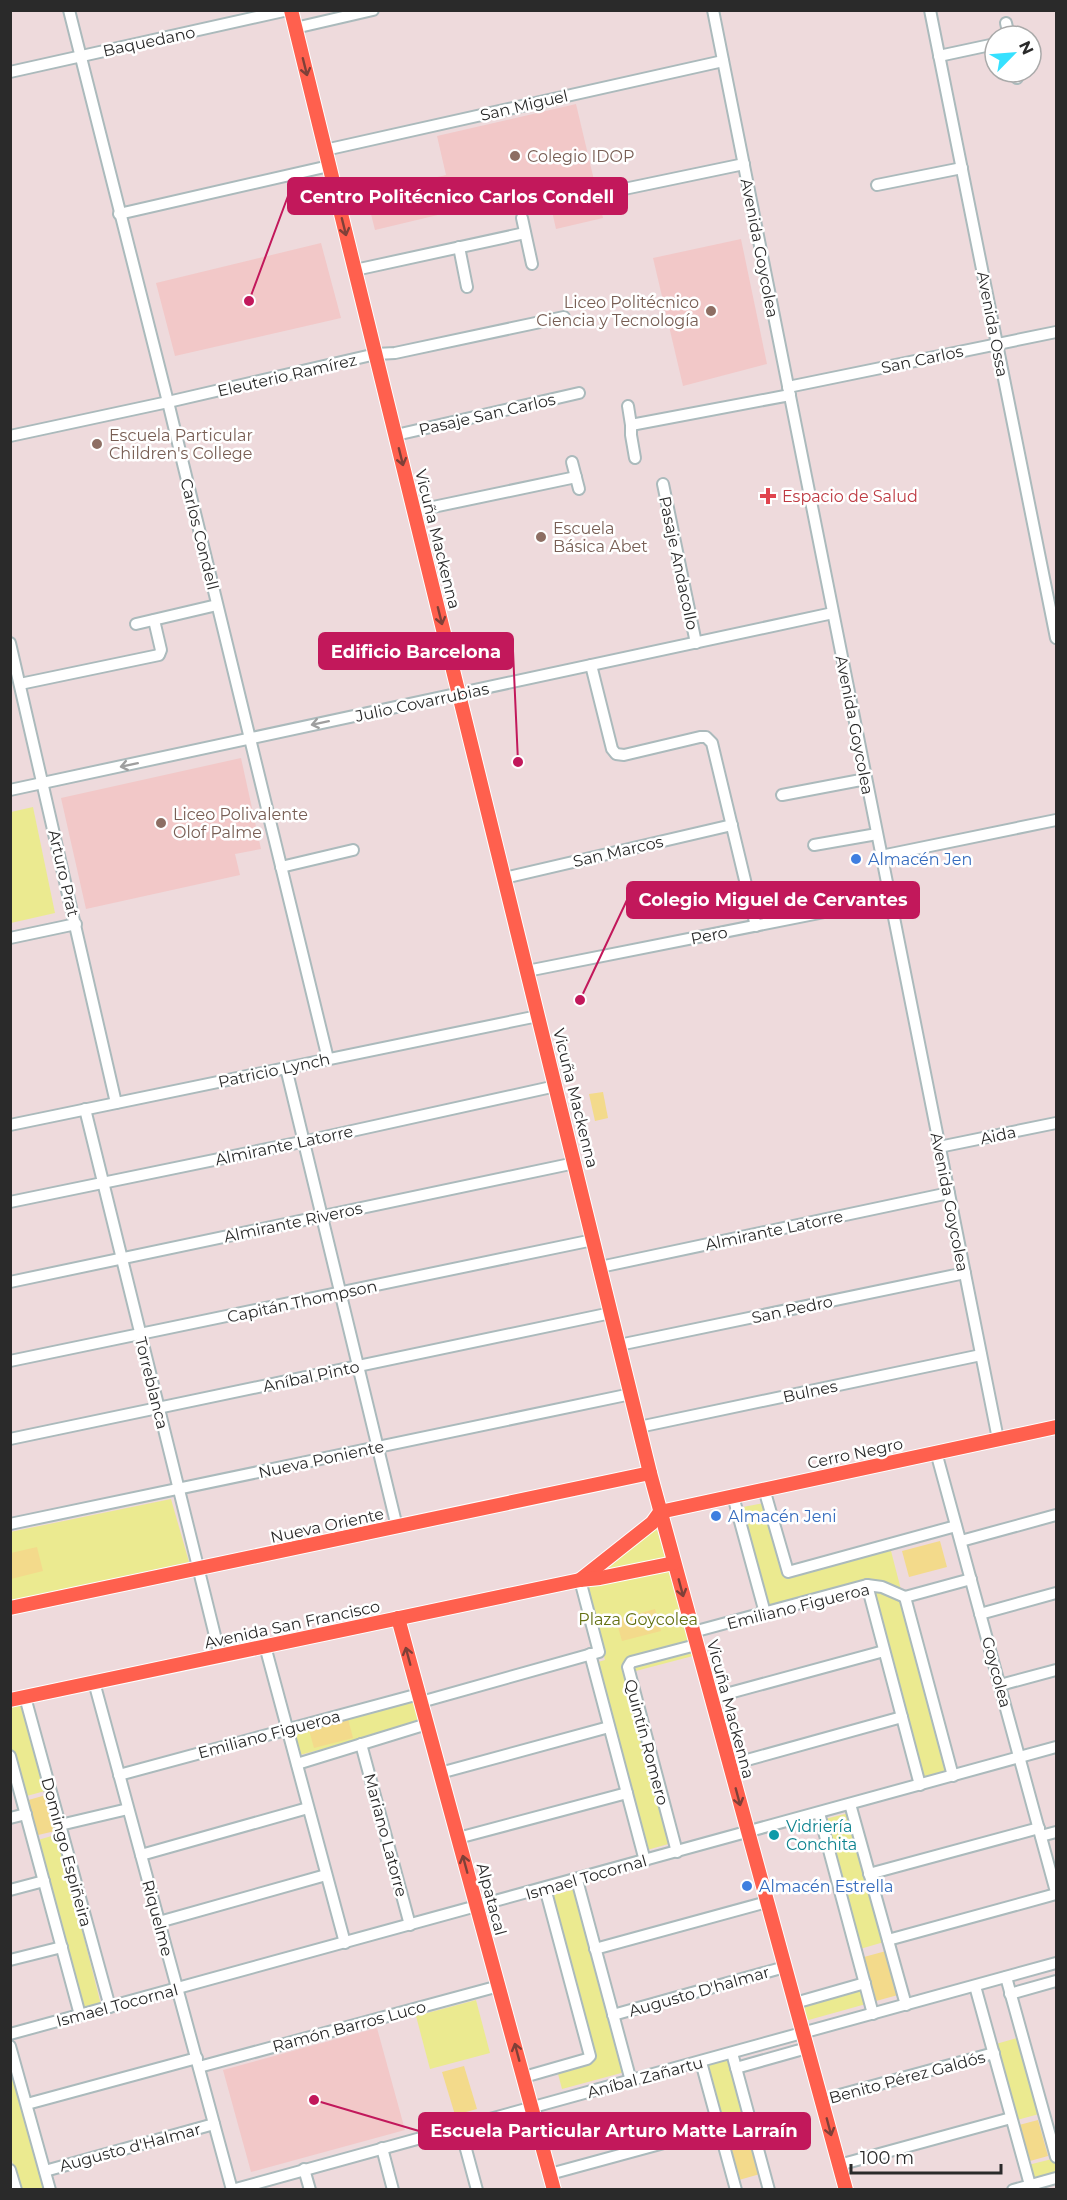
<svg xmlns="http://www.w3.org/2000/svg" width="1067" height="2200" font-family="Montserrat,sans-serif">
<rect width="100%" height="100%" fill="#eedadc"/>
<g fill="#f2c8c8">
<path d="M576,104L603,218L556,229L547,189L375,230L366,194L446,175L437,136Z"/>
<path d="M741,239L767,364L683,386L653,258Z"/>
<path d="M321,243L341,318L175,356L156,283Z"/>
<path d="M241,758L261,849L235,854L240,875L86,909L61,798Z"/>
<path d="M377,2028L405,2130L251,2172L223,2070Z"/>
</g>
<g fill="#ebea90">
<path d="M33,807L55,913L11,923V812Z"/>
<path d="M171,1499L189,1562L11,1601L10,1532Z"/>
<path d="M764,1503L784,1576L890,1547L948,1772L921,1780L868,1585L767,1606L743,1507Z"/>
<path d="M656,1526L693,1656L628,1673L672,1843L647,1850L598,1662L605,1660L586,1588Z"/>
<path d="M414,1699L419,1720L360,1739L300,1755L293,1732Z"/>
<path d="M23,1705L45,1791L23,1797L11,1748L10,1708Z"/>
<path d="M849,1813L884,1942L860,1949L825,1819Z"/>
<path d="M58,1834L101,2005L82,2009L35,1841Z"/>
<path d="M576,1889L625,2072L562,2089L557,2070L593,2060L549,1896Z"/>
<path d="M861,1987L866,2004L805,2021L800,2004Z"/>
<path d="M476,2000L490,2053L430,2069L416,2016Z"/>
<path d="M1017,2038L1039,2114L1017,2120L996,2044Z"/>
<path d="M729,2056L749,2131L728,2137L707,2062Z"/>
<path d="M10,2065L45,2189H19L11,2156Z"/>
<path d="M1052,2159L1056,2161V2174L1031,2181L1028,2165Z"/>
</g>
<g fill="#f3da8b">
<path d="M603,1092L608,1118L595,1121L589,1094Z"/>
<path d="M940,1541L947,1567L909,1577L902,1551Z"/>
<path d="M37,1547L43,1571L11,1579V1553Z"/>
<path d="M655,1609L661,1631L622,1641L616,1620Z"/>
<path d="M348,1719L353,1738L314,1748L309,1730Z"/>
<path d="M46,1795L55,1831L34,1836L25,1801Z"/>
<path d="M886,1951L898,1995L876,2001L864,1957Z"/>
<path d="M464,2066L477,2109L455,2115L442,2072Z"/>
<path d="M1038,2120L1048,2156L1030,2161L1019,2125Z"/>
<path d="M751,2138L760,2174L739,2180L730,2143Z"/>
</g>
<g fill="none" stroke-linecap="round" stroke-linejoin="round">
<g stroke="#abbabc" stroke-width="14">
<g id="minor">
<path d="M69,10L168,402L328,1059"/>
<path d="M713,10L998,1439"/>
<path d="M930,10L1056,638"/>
<path d="M1006,23L1009,36"/>
<path d="M295,28L373,10"/>
<path d="M939,56L995,44"/>
<path d="M10,72L288,10"/>
<path d="M1016,72L1017,78"/>
<path d="M325,150L723,61"/>
<path d="M877,185L962,168"/>
<path d="M605,193L744,164"/>
<path d="M119,214L329,166"/>
<path d="M522,218L532,264"/>
<path d="M459,247L467,287"/>
<path d="M355,270L525,233"/>
<path d="M788,387L1056,332"/>
<path d="M628,406L631,425L790,395"/>
<path d="M631,425V435L635,458"/>
<path d="M396,435L579,393"/>
<path d="M10,436L168,402L376,354L395,353L564,317"/>
<path d="M572,462L579,489"/>
<path d="M663,484L696,643"/>
<path d="M414,511L576,477"/>
<path d="M136,624L217,605"/>
<path d="M10,643L116,1103"/>
<path d="M591,665L612,749L616,754L624,755L700,737H706L712,743L756,926"/>
<path d="M20,684L159,655L161,650L154,620"/>
<path d="M10,790L833,613"/>
<path d="M782,795L866,779"/>
<path d="M814,845L877,834"/>
<path d="M881,856L1056,820"/>
<path d="M281,867L353,850"/>
<path d="M504,878L732,825"/>
<path d="M10,938L76,924"/>
<path d="M527,971L890,899"/>
<path d="M286,1068L397,1527"/>
<path d="M85,1109L220,1656"/>
<path d="M10,1125L538,1016"/>
<path d="M939,1147L1056,1123"/>
<path d="M10,1202L311,1140L556,1086"/>
<path d="M600,1267L949,1193"/>
<path d="M10,1282L575,1163"/>
<path d="M619,1345L965,1273"/>
<path d="M10,1361L593,1240"/>
<path d="M639,1427L981,1355"/>
<path d="M10,1439L611,1313"/>
<path d="M936,1452L1056,1892"/>
<path d="M764,1489L788,1572L956,1526"/>
<path d="M733,1496L765,1613"/>
<path d="M10,1524L631,1394"/>
<path d="M961,1541L1056,1515"/>
<path d="M867,1585L920,1785"/>
<path d="M905,1597L953,1776"/>
<path d="M980,1614L1056,1593"/>
<path d="M693,1632L867,1585L882,1587L905,1597L971,1579"/>
<path d="M265,1646L345,1943"/>
<path d="M590,1654L645,1861"/>
<path d="M94,1682L232,2190L1056,1963"/>
<path d="M1000,1685L1056,1670"/>
<path d="M25,1697L110,2007"/>
<path d="M711,1698L884,1651"/>
<path d="M421,1702L599,1652L580,1580"/>
<path d="M361,1744L410,1925"/>
<path d="M10,1756L80,2015"/>
<path d="M297,1764L427,1724"/>
<path d="M729,1765L902,1717"/>
<path d="M440,1773L609,1727"/>
<path d="M119,1775L419,1694"/>
<path d="M850,1804L906,2005"/>
<path d="M819,1813L873,2014"/>
<path d="M10,1818L26,1814"/>
<path d="M60,1825L128,1809"/>
<path d="M1041,1836L1056,1832"/>
<path d="M458,1838L627,1793"/>
<path d="M677,1852L628,1667L631,1662L696,1645"/>
<path d="M141,1855L308,1808"/>
<path d="M869,1874L1039,1828"/>
<path d="M577,1880L631,2081"/>
<path d="M10,1890L44,1881"/>
<path d="M159,1922L326,1875"/>
<path d="M888,1940L1056,1894"/>
<path d="M595,1949L767,1902"/>
<path d="M10,1960L62,1947"/>
<path d="M1006,1977L1056,2157"/>
<path d="M975,1986L1030,2185"/>
<path d="M1010,1994L1056,1981"/>
<path d="M795,2003L865,1983"/>
<path d="M613,2015L785,1967"/>
<path d="M10,2034L1056,1747"/>
<path d="M10,2046L50,2190"/>
<path d="M732,2053L769,2190"/>
<path d="M701,2062L736,2190"/>
<path d="M199,2067L499,1986"/>
<path d="M736,2068L807,2048"/>
<path d="M524,2077L587,2059L590,2056L545,1888"/>
<path d="M821,2100L994,2053"/>
<path d="M27,2104L197,2058"/>
<path d="M460,2127L477,2190"/>
<path d="M382,2148L393,2190"/>
<path d="M839,2165L1011,2118"/>
<path d="M304,2169L310,2190"/>
<path d="M10,2170L16,2190"/>
<path d="M45,2171L214,2124"/>
<path d="M550,2174L719,2128"/>
<path d="M1013,2190L1056,2178"/>
</g>
</g>
<g stroke="#fff" stroke-width="16">
<g id="major">
<path d="M291,10L650,1473L846,2190"/>
<path d="M660,1512L1056,1427"/>
<path d="M580,1580L652,1523L660,1512"/>
<path d="M10,1608L650,1473"/>
<path d="M398,1618L554,2190"/>
<path d="M10,1700L580,1580L600,1578L674,1563"/>
</g>
</g>
<use href="#minor" stroke="#fff" stroke-width="10"/>
<use href="#major" stroke="#ff604e" stroke-width="14"/>
</g>
<defs><path id="oneway-shaft" d="M-6 0H5M1.5-3L5.5 0L1.5 3" fill="none" stroke-width="1.6" stroke-linecap="round" stroke-linejoin="round" transform="scale(1.5)"/></defs>
<g stroke="#7f4038">
<use href="#oneway-shaft" transform="translate(305 67) rotate(76)"/>
<use href="#oneway-shaft" transform="translate(344 227) rotate(76)"/>
<use href="#oneway-shaft" transform="translate(401 457) rotate(76)"/>
<use href="#oneway-shaft" transform="translate(440 616) rotate(76)"/>
<use href="#oneway-shaft" transform="translate(681 1588) rotate(75)"/>
<use href="#oneway-shaft" transform="translate(408 1656) rotate(-105)"/>
<use href="#oneway-shaft" transform="translate(738 1797) rotate(75)"/>
<use href="#oneway-shaft" transform="translate(465 1864) rotate(-105)"/>
<use href="#oneway-shaft" transform="translate(517 2052) rotate(-105)"/>
<use href="#oneway-shaft" transform="translate(829 2127) rotate(75)"/>
</g>
<g stroke="#9f9f9f">
<use href="#oneway-shaft" transform="translate(320 723) rotate(168)"/>
<use href="#oneway-shaft" transform="translate(129 765) rotate(168)"/>
</g>
<g fill="#8d6e63" stroke="#fff" stroke-width="2">
<circle cx="515" cy="156" r="6"/>
<circle cx="711" cy="311" r="6"/>
<circle cx="97" cy="444" r="6"/>
<circle cx="541" cy="537" r="6"/>
<circle cx="161" cy="823" r="6"/>
</g>
<path fill="#e0444e" stroke="#fff" stroke-width="2" d="M765 487h6v6h6v6h-6v6h-6v-6h-6v-6h6z"/>
<g fill="#3f7fe0" stroke="#fff" stroke-width="2">
<circle cx="856" cy="859" r="6"/>
<circle cx="716" cy="1516" r="6"/>
<circle cx="747" cy="1886" r="6"/>
</g>
<circle fill="#0f9aa8" stroke="#fff" stroke-width="2" cx="774" cy="1835" r="6"/>
<g text-anchor="middle" stroke-width="5" stroke-linejoin="round" paint-order="stroke">
<g font-size="16" fill="#2a2a2a" stroke="#fff">
<text transform="translate(149 41) rotate(-12)" y="6">Baquedano</text>
<text transform="translate(524 105) rotate(-13)" y="6">San Miguel</text>
<text transform="translate(760 248) rotate(79)" y="6">Avenida Goycolea</text>
<text transform="translate(993 324) rotate(79)" y="6">Avenida Ossa</text>
<text transform="translate(922 359) rotate(-12)" y="6">San Carlos</text>
<text transform="translate(287 375) rotate(-13)" y="6">Eleuterio Ramírez</text>
<text transform="translate(487 414) rotate(-13)" y="6">Pasaje San Carlos</text>
<text transform="translate(200 534) rotate(76)" y="6">Carlos Condell</text>
<text transform="translate(438 539) rotate(76)" y="6">Vicuña Mackenna</text>
<text transform="translate(679 563) rotate(78)" y="6">Pasaje Andacollo</text>
<text transform="translate(422 702) rotate(-12)" y="6">Julio Covarrubias</text>
<text transform="translate(855 725) rotate(79)" y="6">Avenida Goycolea</text>
<text transform="translate(618 851) rotate(-13)" y="6">San Marcos</text>
<text transform="translate(64 873) rotate(77)" y="6">Arturo Prat</text>
<text transform="translate(709 935) rotate(-11)" y="6">Pero</text>
<text transform="translate(274 1070) rotate(-12)" y="6">Patricio Lynch</text>
<text transform="translate(576 1098) rotate(76)" y="6">Vicuña Mackenna</text>
<text transform="translate(998 1135) rotate(-12)" y="6">Aida</text>
<text transform="translate(284 1145) rotate(-12)" y="6">Almirante Latorre</text>
<text transform="translate(950 1202) rotate(79)" y="6">Avenida Goycolea</text>
<text transform="translate(293 1222) rotate(-12)" y="6">Almirante Riveros</text>
<text transform="translate(774 1230) rotate(-12)" y="6">Almirante Latorre</text>
<text transform="translate(302 1301) rotate(-12)" y="6">Capitán Thompson</text>
<text transform="translate(792 1309) rotate(-12)" y="6">San Pedro</text>
<text transform="translate(311 1376) rotate(-12)" y="6">Aníbal Pinto</text>
<text transform="translate(152 1383) rotate(76)" y="6">Torreblanca</text>
<text transform="translate(810 1391) rotate(-12)" y="6">Bulnes</text>
<text transform="translate(855 1453) rotate(-12)" y="6">Cerro Negro</text>
<text transform="translate(321 1459) rotate(-12)" y="6">Nueva Poniente</text>
<text transform="translate(327 1525) rotate(-12)" y="6">Nueva Oriente</text>
<text transform="translate(798 1606) rotate(-14)" y="6">Emiliano Figueroa</text>
<text transform="translate(292 1624) rotate(-12)" y="6">Avenida San Francisco</text>
<text transform="translate(997 1672) rotate(75)" y="6">Goycolea</text>
<text transform="translate(731 1709) rotate(75)" y="6">Vicuña Mackenna</text>
<text transform="translate(269 1734) rotate(-15)" y="6">Emiliano Figueroa</text>
<text transform="translate(647 1742) rotate(75)" y="6">Quintín Romero</text>
<text transform="translate(386 1835) rotate(75)" y="6">Mariano Latorre</text>
<text transform="translate(67 1852) rotate(75)" y="6">Domingo Espiñeira</text>
<text transform="translate(586 1877) rotate(-16)" y="6">Ismael Tocornal</text>
<text transform="translate(492 1899) rotate(75)" y="6">Alpatacal</text>
<text transform="translate(158 1918) rotate(75)" y="6">Riquelme</text>
<text transform="translate(699 1991) rotate(-16)" y="6">Augusto D'halmar</text>
<text transform="translate(117 2005) rotate(-15)" y="6">Ismael Tocornal</text>
<text transform="translate(349 2026) rotate(-15)" y="6">Ramón Barros Luco</text>
<text transform="translate(645 2077) rotate(-15)" y="6">Aníbal Zañartu</text>
<text transform="translate(907 2077) rotate(-15)" y="6">Benito Pérez Galdós</text>
<text transform="translate(130 2147) rotate(-15)" y="6">Augusto d'Halmar</text>
</g>
<g font-size="16" fill="#785e54" stroke="#fff" text-anchor="start">
<text x="527" y="162">Colegio IDOP</text>
<text x="699" y="308" text-anchor="end">Liceo Politécnico<tspan x="699" dy="18">Ciencia y Tecnología</tspan></text>
<text x="109" y="441">Escuela Particular<tspan x="109" dy="18">Children's College</tspan></text>
<text x="553" y="534">Escuela<tspan x="553" dy="18">Básica Abet</tspan></text>
<text x="173" y="820">Liceo Polivalente<tspan x="173" dy="18">Olof Palme</tspan></text>
</g>
<g font-size="16" fill="#be3a42" stroke="#fff" text-anchor="start">
<text x="782" y="502">Espacio de Salud</text>
</g>
<g font-size="16" fill="#366cbe" stroke="#fff" text-anchor="start">
<text x="868" y="865">Almacén Jen</text>
<text x="728" y="1522">Almacén Jeni</text>
<text x="759" y="1892">Almacén Estrella</text>
</g>
<g font-size="16" fill="#637012" stroke="#fff">
<text x="638" y="1625">Plaza Goycolea</text>
</g>
<g font-size="16" fill="#0d838f" stroke="#fff" text-anchor="start">
<text x="786" y="1832">Vidriería<tspan x="786" dy="18">Conchita</tspan></text>
</g>
</g>
<path fill="none" stroke="#c2185b" stroke-width="2" d="M249 301L288 196M518 762L513 651M580 1000L627 900M314 2100L419 2131"/>
<g fill="#c2185b" stroke="#fff" stroke-width="2">
<circle cx="249" cy="301" r="6"/>
<circle cx="518" cy="762" r="6"/>
<circle cx="580" cy="1000" r="6"/>
<circle cx="314" cy="2100" r="6"/>
</g>
<g fill="#c2185b" stroke="#c2185b" stroke-width="2">
<rect x="288" y="178" width="339" height="36" rx="6"/>
<rect x="319" y="633" width="194" height="36" rx="6"/>
<rect x="627" y="882" width="292" height="36" rx="6"/>
<rect x="419" y="2113" width="391" height="36" rx="6"/>
</g>
<g font-size="18" text-anchor="middle" font-weight="bold" fill="#fff">
<text x="457" y="203">Centro Politécnico Carlos Condell</text>
<text x="416" y="658">Edificio Barcelona</text>
<text x="773" y="906">Colegio Miguel de Cervantes</text>
<text x="614" y="2137">Escuela Particular Arturo Matte Larraín</text>
</g>
<rect width="1067" height="2200" fill="none" stroke="#2a2a2a" stroke-width="24"/>
<g transform="translate(1013 54) rotate(65)"><circle r="28" fill="#ffffff" stroke="#aaaaaa" stroke-width="1.5"/>
<path d="M0-4.5L10 22L0 15L-10 22Z" fill="#36e1ff"/>
<text y="-9" font-size="16" font-weight="bold" text-anchor="middle" fill="#2a2a2a">N</text>
</g>
<path d="M851 2164v9h150v-9" fill="none" stroke="#2a2a2a" stroke-width="3"/>
<text x="860" y="2164" font-size="18" fill="#2a2a2a" stroke="#ffffff" stroke-width="4.5" paint-order="stroke">100 m</text>
</svg>
